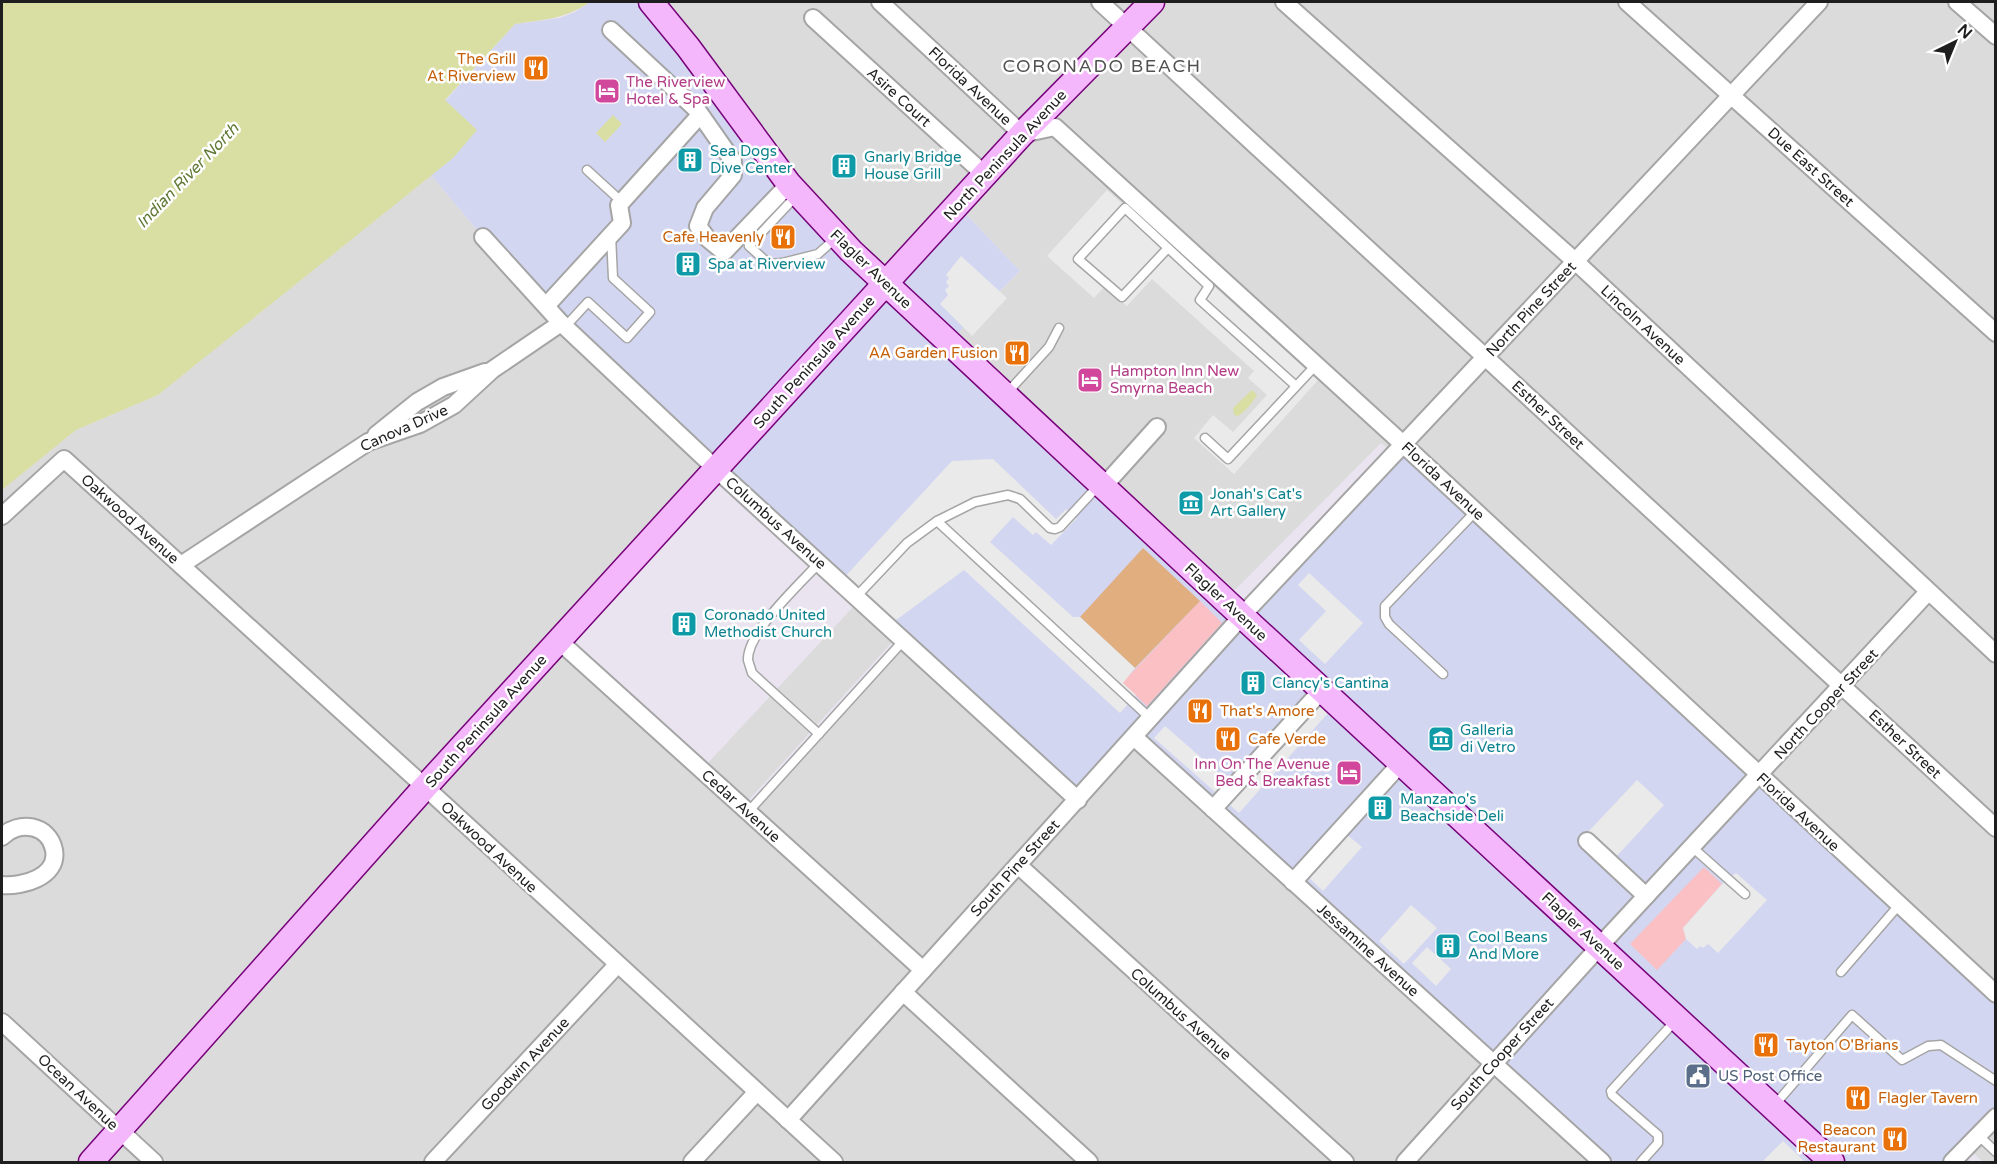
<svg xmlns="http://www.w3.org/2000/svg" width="1997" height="1164" font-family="'Varela Round',sans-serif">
<rect width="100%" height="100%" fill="#eae4f0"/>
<g fill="#dbdbdc">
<path d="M651,2H1995V994L1055,127L1022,134L885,284Z"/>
<path d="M1052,135L1393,446L1390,450L1381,443L1231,594L955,336L1020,271L963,211L1028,141Z"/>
<path d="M431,175L483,237L716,469L559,641L748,812L904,640L1134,737L1602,1162H2V490L76,430L158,395Z"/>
<path d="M854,606L893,641L748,801L707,764Z"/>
<path d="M1995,1127V1162H1983L1972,1152Z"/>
</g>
<g fill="#d3d6f1">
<path d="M590,2H651L761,148L1242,616L1404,445L1995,994V1117L1961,1154L1971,1162H1602L1135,737L1078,800L716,469L483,237L431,175L453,158L445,101L515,24L560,18L575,12Z"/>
<path d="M963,211L1020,271L955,336L898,283Z"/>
</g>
<g fill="#fbc0c3">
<path d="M1200,601L1222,623L1147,706L1122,683Z"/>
<path d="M1704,867L1722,884L1683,928L1686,939L1657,970L1630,944Z"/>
</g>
<path fill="#e1ae80" d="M1143,548L1200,601L1135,668L1080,617Z"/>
<g fill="#eaeaea">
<path d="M1107,190L1318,380L1234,474L1194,438L1213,415L1233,432L1267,395L1248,378L1254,371L1152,279L1127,306L1105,286L1094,298L1047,256Z"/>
<path d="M961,256L1007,298L972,336L940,304L948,295L945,290L949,286L946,282L949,278L946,275Z"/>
<path d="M993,459L1056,519L1066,509L1077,518L1051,545L1036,532L1033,535L1013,517L990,542L1073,617H1080L1135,668L1123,683L1136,695L1120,713L964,570L888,626L840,582L952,461Z"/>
<path d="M1309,573L1363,623L1325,664L1299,640L1326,611L1298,585Z"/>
<path d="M1306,694L1328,713L1239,813L1154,738L1165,726L1229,782Z"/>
<path d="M1637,780L1664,805L1614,859L1587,833Z"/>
<path d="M1346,834L1362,847L1323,891L1308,877Z"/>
<path d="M1736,873L1767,900L1718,953L1708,944L1703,948L1700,946L1697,949L1686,939L1683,928L1722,884Z"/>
<path d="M1411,905L1437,928L1404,964L1379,941Z"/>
<path d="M1427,947L1451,969L1436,986L1412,963Z"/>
<path d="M1783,1141L1805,1162H1762Z"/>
</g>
<g fill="#d9dea3">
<path d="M2,2H590C563,20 546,19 515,24L445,100L477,130L453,158L158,395L76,430L2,490Z"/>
<path d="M613,115L622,124L605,142L596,133Z"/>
<path d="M1252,390L1257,395C1253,402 1246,411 1238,416L1234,415L1233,408Z"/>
</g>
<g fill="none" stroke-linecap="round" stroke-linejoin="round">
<g stroke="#a5a5a5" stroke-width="11">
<g id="lane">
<path d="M587,170L622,202"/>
<path d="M797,195L749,246L769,264L782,263L818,254L837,237"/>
<path d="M1168,248L1122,297L1078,259L1125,208L1209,286L1200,300L1296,386"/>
<path d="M565,327L588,302L627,338L650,312L613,278L611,235"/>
<path d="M1007,393L1049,347L1059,328"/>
<path d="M1205,438L1228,459L1316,365"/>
<path d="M937,521L1150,718"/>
<path d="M856,597L907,543L937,521L975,502L1008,495L1020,499L1050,528L1055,529L1060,527L1098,486"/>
<path d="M1443,674L1389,624L1385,617V606L1476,511"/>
<path d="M819,734L752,673C751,669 749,664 748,660C747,632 801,583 819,563"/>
<path d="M748,812L904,640"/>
<path d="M1692,847L1745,894"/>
<path d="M1841,972L1899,905"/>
<path d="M1773,1107L1852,1015L1902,1060L1928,1046L1941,1045L1996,1081"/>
<path d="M1978,1135L1996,1152"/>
<path d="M1641,1162L1658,1143V1135L1612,1095L1611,1091L1676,1020"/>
</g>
</g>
<g stroke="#a5a5a5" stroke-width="20">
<g id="street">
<path d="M880,2L1022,134L1055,127L1404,445L1996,994"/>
<path d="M1100,2L1996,828"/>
<path d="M1284,2L1575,261L1996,654"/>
<path d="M1627,2L1996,333"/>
<path d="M1957,2L1996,36"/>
<path d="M813,18L985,175"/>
<path d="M611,30L698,111L733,161V175L705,208L698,226L707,238L724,252L789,184"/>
<path d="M483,237L561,323L716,469L1078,800"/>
<path d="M546,306L622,223L619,205L700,115"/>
<path d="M376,435L417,402L443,387L485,372"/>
<path d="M1103,487L1157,427"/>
<path d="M2,516L64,459L425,787L834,1162"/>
<path d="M181,565L368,442L420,424L454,405L492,370L561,323"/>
<path d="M559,641L923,970"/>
<path d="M1134,737L1602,1162"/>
<path d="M1213,809L1322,690"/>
<path d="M2,837C18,820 49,824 54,850C59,877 22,887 2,885"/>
<path d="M1587,841L1646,896"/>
<path d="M1018,865L1345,1162"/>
<path d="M1293,882L1401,763"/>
<path d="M903,992L1089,1162"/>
<path d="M2,1022L154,1162"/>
<path d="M788,1120L1252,605L1819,2"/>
<path d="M433,1162L617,965"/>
<path d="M692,1162L756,1093"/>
<path d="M1405,1162L1609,936L1928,592"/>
<path d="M1952,1162L1996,1117"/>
</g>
</g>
<g stroke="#760279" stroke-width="27">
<g id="secondary">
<path d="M651,2L688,47L789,184L851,251L1229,604L1832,1162"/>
<path d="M91,1162L425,787L1022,134L1152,2"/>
</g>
</g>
<use href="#lane" stroke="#fff" stroke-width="8"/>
<use href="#street" stroke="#fff" stroke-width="16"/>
<use href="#secondary" stroke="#f5b7fb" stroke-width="24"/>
</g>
<defs>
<g id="restaurant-square" transform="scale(1.35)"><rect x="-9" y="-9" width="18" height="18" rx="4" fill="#e8710a" stroke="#fff"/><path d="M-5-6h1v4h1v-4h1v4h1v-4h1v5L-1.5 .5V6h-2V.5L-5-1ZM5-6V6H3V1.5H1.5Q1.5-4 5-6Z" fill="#fff"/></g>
<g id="hotel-square" transform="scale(1.35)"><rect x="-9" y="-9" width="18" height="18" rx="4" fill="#d1479c" stroke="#fff"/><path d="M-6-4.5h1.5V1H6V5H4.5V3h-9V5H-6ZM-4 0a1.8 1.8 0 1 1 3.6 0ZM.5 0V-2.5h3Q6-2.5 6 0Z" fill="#fff"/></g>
<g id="building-square" transform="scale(1.35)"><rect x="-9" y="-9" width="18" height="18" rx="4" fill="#0f9aa8" stroke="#fff"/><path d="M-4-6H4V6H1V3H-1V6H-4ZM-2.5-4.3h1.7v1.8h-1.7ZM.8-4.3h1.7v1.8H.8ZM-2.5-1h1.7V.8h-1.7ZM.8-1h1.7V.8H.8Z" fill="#fff"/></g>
<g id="museum-square" transform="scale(1.35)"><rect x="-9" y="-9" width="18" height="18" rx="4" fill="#0f9aa8" stroke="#fff"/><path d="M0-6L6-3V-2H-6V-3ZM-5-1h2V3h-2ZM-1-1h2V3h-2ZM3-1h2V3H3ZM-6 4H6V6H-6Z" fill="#fff"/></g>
<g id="civic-square" transform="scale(1.35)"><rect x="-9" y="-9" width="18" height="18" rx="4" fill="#5c6f8a" stroke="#fff"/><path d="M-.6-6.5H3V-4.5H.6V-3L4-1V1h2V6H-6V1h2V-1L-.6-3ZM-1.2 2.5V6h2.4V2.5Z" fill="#fff"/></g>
</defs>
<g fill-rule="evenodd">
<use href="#restaurant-square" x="536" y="68"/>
<use href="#hotel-square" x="607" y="91"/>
<use href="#building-square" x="690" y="160"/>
<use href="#building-square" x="844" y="166"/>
<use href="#restaurant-square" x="783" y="237"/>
<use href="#building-square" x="688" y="264"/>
<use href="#restaurant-square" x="1017" y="353"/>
<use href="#hotel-square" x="1090" y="380"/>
<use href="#museum-square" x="1191" y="503"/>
<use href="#building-square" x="684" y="624"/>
<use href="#building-square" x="1253" y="683"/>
<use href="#restaurant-square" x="1200" y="711"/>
<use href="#restaurant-square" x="1228" y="739"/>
<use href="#museum-square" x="1441" y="739"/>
<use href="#hotel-square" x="1349" y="773"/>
<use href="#building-square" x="1380" y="808"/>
<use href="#building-square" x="1448" y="946"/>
<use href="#restaurant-square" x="1766" y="1045"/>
<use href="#civic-square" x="1698" y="1076"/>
<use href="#restaurant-square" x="1858" y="1098"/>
<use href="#restaurant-square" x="1895" y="1139"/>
</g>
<g text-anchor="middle" stroke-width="5" stroke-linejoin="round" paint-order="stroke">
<g font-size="15" fill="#c56008" stroke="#fff" text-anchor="end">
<text x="516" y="64">The Grill<tspan x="516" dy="17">At Riverview</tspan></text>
<text x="764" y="242">Cafe Heavenly</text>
<text x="998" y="358">AA Garden Fusion</text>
<text x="1220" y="716" text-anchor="start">That's Amore</text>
<text x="1248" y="744" text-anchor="start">Cafe Verde</text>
<text x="1786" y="1050" text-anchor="start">Tayton O'Brians</text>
<text x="1878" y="1103" text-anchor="start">Flagler Tavern</text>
<text x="1876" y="1135">Beacon<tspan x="1876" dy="17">Restaurant</tspan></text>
</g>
<g font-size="15" fill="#b23c85" stroke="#fff" text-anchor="start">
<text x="626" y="87">The Riverview<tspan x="626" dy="17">Hotel &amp; Spa</tspan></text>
<text x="1110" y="376">Hampton Inn New<tspan x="1110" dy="17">Smyrna Beach</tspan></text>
<text x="1330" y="769" text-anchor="end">Inn On The Avenue<tspan x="1330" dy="17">Bed &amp; Breakfast</tspan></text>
</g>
<g font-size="15" fill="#1e1e1e" stroke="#fff">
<text transform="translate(970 86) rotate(43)" y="5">Florida Avenue</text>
<text transform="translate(899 97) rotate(42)" y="5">Asire Court</text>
<text transform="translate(1005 155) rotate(-47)" y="5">North Peninsula Avenue</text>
<text transform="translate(1811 167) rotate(42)" y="5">Due East Street</text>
<text transform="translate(871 269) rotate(44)" y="5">Flagler Avenue</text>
<text transform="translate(1531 309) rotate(-47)" y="5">North Pine Street</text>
<text transform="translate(1643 325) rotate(43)" y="5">Lincoln Avenue</text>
<text transform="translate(814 362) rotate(-48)" y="5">South Peninsula Avenue</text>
<text transform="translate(1548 415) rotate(43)" y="5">Esther Street</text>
<text transform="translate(404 428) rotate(-24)" y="5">Canova Drive</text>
<text transform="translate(1443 481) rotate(43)" y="5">Florida Avenue</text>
<text transform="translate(130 519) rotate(42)" y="5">Oakwood Avenue</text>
<text transform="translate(776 523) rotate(42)" y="5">Columbus Avenue</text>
<text transform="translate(1226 602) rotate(43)" y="5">Flagler Avenue</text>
<text transform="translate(1826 704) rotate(-47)" y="5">North Cooper Street</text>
<text transform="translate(486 721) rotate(-48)" y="5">South Peninsula Avenue</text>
<text transform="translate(1905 744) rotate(43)" y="5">Esther Street</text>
<text transform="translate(741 806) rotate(42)" y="5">Cedar Avenue</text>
<text transform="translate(1798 812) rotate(43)" y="5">Florida Avenue</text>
<text transform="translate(489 847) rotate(43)" y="5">Oakwood Avenue</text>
<text transform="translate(1015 868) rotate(-48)" y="5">South Pine Street</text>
<text transform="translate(1583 931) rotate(43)" y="5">Flagler Avenue</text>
<text transform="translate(1368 950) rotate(42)" y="5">Jessamine Avenue</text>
<text transform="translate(1181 1014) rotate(42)" y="5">Columbus Avenue</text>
<text transform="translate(1502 1054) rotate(-48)" y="5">South Cooper Street</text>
<text transform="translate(525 1064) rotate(-47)" y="5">Goodwin Avenue</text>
<text transform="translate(78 1092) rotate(43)" y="5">Ocean Avenue</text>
</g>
<g font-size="15" fill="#0d838f" stroke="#fff" text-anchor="start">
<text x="710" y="156">Sea Dogs<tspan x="710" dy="17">Dive Center</tspan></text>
<text x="864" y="162">Gnarly Bridge<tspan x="864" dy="17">House Grill</tspan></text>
<text x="708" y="269">Spa at Riverview</text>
<text x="1210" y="499">Jonah's Cat's<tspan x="1210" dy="17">Art Gallery</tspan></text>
<text x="704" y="620">Coronado United<tspan x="704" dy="17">Methodist Church</tspan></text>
<text x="1272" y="688">Clancy's Cantina</text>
<text x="1460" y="735">Galleria<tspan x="1460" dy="17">di Vetro</tspan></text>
<text x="1400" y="804">Manzano's<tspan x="1400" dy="17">Beachside Deli</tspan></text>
<text x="1468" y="942">Cool Beans<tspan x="1468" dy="17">And More</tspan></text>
</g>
<g font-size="15" fill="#4e5e75" stroke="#fff" text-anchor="start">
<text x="1718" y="1081">US Post Office</text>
</g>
<g font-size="16" font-style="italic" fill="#607935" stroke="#fff">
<text transform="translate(187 175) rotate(-46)" y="6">Indian River North</text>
</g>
<g font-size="18" letter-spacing="1.5" fill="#515151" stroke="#fff">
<text x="1102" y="72">CORONADO BEACH</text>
</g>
</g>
<rect width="1997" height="1164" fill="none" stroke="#1e1e1e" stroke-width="6"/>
<g transform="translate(1955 42) rotate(43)" stroke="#ffffff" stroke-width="4.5" paint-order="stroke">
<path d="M0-4.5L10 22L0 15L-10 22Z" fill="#1e1e1e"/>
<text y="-9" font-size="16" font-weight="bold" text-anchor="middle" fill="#1e1e1e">N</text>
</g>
</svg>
